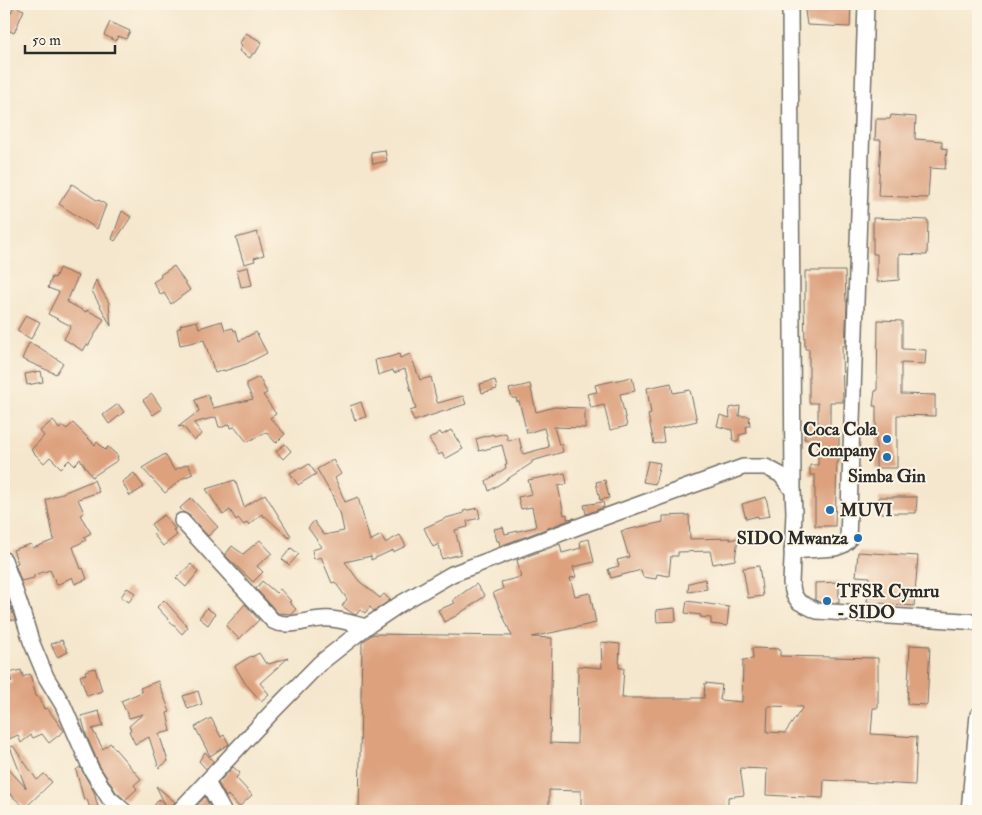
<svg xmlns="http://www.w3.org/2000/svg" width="982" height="815" font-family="'IM FELL Double Pica',serif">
<rect width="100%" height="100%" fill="#fcf5e5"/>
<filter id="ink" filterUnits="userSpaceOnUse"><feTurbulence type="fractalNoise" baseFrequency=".02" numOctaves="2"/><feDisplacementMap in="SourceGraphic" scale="10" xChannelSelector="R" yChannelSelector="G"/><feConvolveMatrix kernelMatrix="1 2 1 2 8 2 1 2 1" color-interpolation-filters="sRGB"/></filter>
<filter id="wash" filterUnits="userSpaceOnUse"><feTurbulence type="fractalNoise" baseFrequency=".0096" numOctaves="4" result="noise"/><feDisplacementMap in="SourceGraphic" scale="20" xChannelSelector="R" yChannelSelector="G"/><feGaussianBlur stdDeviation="1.12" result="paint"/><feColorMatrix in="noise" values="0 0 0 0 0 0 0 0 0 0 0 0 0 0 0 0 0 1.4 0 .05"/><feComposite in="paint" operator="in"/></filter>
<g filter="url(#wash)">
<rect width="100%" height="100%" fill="#f5e7cd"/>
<g id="blocks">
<g fill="#dda17e" fill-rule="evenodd">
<path d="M815,4H851L850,27L807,25L805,11H806L805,8L815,6Z"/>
<path d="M14,6L24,10L14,33L4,28V11L10,14Z"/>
<path d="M110,22L130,31L126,39L118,36L116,41L104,35Z"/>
<path d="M246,33L262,42L255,54L253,53L250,58L239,51L242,45L240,43Z"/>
<path d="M891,115L916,117L915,139L942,141V148L947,149L945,169L930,168L928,198L878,196L881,140H875L876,119H890Z"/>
<path d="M385,150L387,161L373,164L371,152Z"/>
<path d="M72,184L98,201L99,200L106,205L97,229L59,204Z"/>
<path d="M122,211L131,217L115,241L112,239Z"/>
<path d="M873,218L928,220L927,255L899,254V280L877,282V254H873Z"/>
<path d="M257,232L264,255L254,258L255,261L244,264L236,238Z"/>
<path d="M174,266L190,290L171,304L164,293L161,295L153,282L161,277L160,275Z"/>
<path d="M248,267L252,285L241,287L237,270Z"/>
<path d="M59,268L78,276L67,302L86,312L87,310L104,319L88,346L87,344L83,351L64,339L71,326L48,314L59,292L48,288L52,277L55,278Z"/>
<path d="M805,271H845L846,302H847L845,346H842L843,402H830V428H839V462H837L835,526H815V475H810V465H818V440L804,439L806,421L818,422V403H809V349H805L804,300L805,299Z"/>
<path d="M96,280L109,303L111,326L92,291Z"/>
<path d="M26,315L40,322L31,339L17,331Z"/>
<path d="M878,320L902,321V349L926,350L925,364L901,363V394L935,395V416L897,415V468H876V406H873L875,391H877Z"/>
<path d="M197,321L199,328L222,321L225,330L233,328L234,331L236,330L239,341L256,332L267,353L246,364L224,371V370L215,373L204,340L180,345L177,329L181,327L180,325Z"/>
<path d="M29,343L37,346L63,363L56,374L22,359Z"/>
<path d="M399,354L400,358L410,354L420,380L431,377L437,402L438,403L463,396L466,404L414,421L410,411L416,409L405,369L394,373L393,370L378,375L375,360L390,357Z"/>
<path d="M41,371L43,382L27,385L25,374Z"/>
<path d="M259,377L267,393L263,395L276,414L270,418L285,434L276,443L266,432L247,442L235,427L231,428L230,424L223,427H219L216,417L194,423L202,434L194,440L183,426L178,427L199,411L195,400L208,395L213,408L253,399L247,387V383Z"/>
<path d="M632,377L635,391L620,394L627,426L610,430L604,405L591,408L587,394L597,392L595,385Z"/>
<path d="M495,380L497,389L482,393L480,384Z"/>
<path d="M671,383L673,393L690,390L697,421L662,429L664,442L654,444L648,415L651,414L647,388Z"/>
<path d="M530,384L536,412L554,407L585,408V428L554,427L559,445L561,444L563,452L532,461V463L489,491L486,481L506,468L505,464H507L502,445L479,451L476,439L493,434L494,436L506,433L508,441L519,438L523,454L549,447L544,428L527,433L519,401L517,402L516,398H512L509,389Z"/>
<path d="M152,394L162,409L153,415L143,400Z"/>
<path d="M361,402L366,417L355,420L350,406Z"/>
<path d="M118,404L124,412L109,424L103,415Z"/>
<path d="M740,406L739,416H749L750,426H746L747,433L739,435V441H733L732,430L717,426L720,415L730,418L729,408Z"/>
<path d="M53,420L59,429L63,426L67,429L73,423L95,445L97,442L105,450L108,447L118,456L117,458L118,460L92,477L80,459L74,465L69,460L61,468L50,457L44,463L31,450L44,436L40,431Z"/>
<path d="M451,430L463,449L445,459L442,453L439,455L429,439L440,432L442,435Z"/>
<path d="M285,444L291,451L283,459L276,451Z"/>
<path d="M165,454L174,470L188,464L193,474L183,478L165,493L142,468Z"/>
<path d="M333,460L341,474L335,478L345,502L358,497L370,541L381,535L385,543L400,535L406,546L393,552V550L371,560V556L345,562L359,581L380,598L384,594L390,600L374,611L370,607L365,613L360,610L356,615L352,613L342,606L347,599L335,582L332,583L321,557L314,559L312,550L322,547L308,528L314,521L324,535L344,531L340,512H339L333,498L334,496L330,492L317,469Z"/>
<path d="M648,461L660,463L655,484L643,482Z"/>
<path d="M309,464L316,474L298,485L290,473L300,467L301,469Z"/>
<path d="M134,473L144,487L130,496L122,482Z"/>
<path d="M565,473L567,484L558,486L564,515L567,514V519L575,518L500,546L499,541H497L494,529L503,527L505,534L536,527L532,507L521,509L518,497L532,494L528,480Z"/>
<path d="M94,480L99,492L78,499L84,513L80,515L91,533L84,537L86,540L73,547L81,569L83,568L87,579L75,584L72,577L57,585L50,570L34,575V578L21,581L15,564L18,563L13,550L31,544L33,548L54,540L46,500Z"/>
<path d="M235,480L244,507L265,494L291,536L289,538L265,516L264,517L262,514L249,525L247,522L244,525L238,518L236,520L230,510L223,515L206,489Z"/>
<path d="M605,480L609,498L600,500L596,482Z"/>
<path d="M766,497L770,516L758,518V516L746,519L742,504Z"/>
<path d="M879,497H917L916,513H879Z"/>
<path d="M191,498L218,527L208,536L189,515L183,512L180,508Z"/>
<path d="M603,502L604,507L586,514L584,505Z"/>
<path d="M478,508L480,518L467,521L468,527L455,530L461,554L442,559L439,544L433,547L424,528L446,518L464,513L463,511Z"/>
<path d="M164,515L175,529L173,530L177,535L163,546L153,534L156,531L151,524Z"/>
<path d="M689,515L690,539L730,538V540L738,538L735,560L713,564L710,551L678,552V556H671L669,576L657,574L656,579L643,577L641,570L611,578L608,569L619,566L617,560L629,557L621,531L663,522V516Z"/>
<path d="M589,539L594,562L573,567L576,577L570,578L575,596L590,593L596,623L532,637L552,638L550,743L577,744L578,666L602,668L601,642L620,644L619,668H624L622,698H704L705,683L722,685L720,700L742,702L743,660L753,659L752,648L780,649V656L878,658V708H873L871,734L917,737L915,785L824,780L823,798L766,795L767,769L740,768L744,795L728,797V811H581V791L549,790V811H359L362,642L373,634L512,636L493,593L503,589L501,582L521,577L517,560L560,544L562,553L581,548L580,541ZM768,706L803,707L785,733L767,732Z"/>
<path d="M260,540L272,553L257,566L263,572L253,582L225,555L232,546L243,554Z"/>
<path d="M291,548L299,554L289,565L282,559Z"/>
<path d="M858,552L918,556L914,606L867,602L870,577L856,576Z"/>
<path d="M191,564L198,572L186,587L176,578Z"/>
<path d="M759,566L763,596L748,598L743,568Z"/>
<path d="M705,579L707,589L688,592L689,583Z"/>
<path d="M262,581L276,593L280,589L291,601L289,602L296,609L291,614L278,613L256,589Z"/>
<path d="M839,582V603L820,602L815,600V583Z"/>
<path d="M476,584L485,596L456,616L444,622L438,610L455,603L453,600Z"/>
<path d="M4,587L15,620L4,621Z"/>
<path d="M127,588L135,593L129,602L121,597Z"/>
<path d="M164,600L188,627L182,634L157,607Z"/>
<path d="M687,601L729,607L727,626L711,624V618L700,617L701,615L685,613Z"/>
<path d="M245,604L259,620L239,639L226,626Z"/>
<path d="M207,608L215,614L208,625L199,618Z"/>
<path d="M675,608L676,621L657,622L656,610Z"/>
<path d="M62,640L68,652L57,657L51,644Z"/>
<path d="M910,645L930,646L927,705L907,704Z"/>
<path d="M259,653L266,664L267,662L269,664L288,658L260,683L269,694L261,701L245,683L235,666L251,656L252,657Z"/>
<path d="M95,668L102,691L87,696L80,676L86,674L85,671Z"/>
<path d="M21,670L23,677L30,674L36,696L40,698L44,709L47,708L64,731L49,743L42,734L33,738L31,735L21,743L18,735L7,740L4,731V684L12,682L9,673Z"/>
<path d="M158,681L170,712L167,713L171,731L159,734L168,761L159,768L149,737L135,744L129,731L131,730L129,726L143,714L129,718L121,701L142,692L140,688Z"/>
<path d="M198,691L202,704L188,709L183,696Z"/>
<path d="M99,711L103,726L92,729L103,749L110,743L141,779L134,785L137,789L125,800L116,792L99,765L87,737L81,716Z"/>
<path d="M211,718L221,737L224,735L229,744L210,756L195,727Z"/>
<path d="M13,746L37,780L44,774L52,782L25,808L9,793L4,799V764L26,788L10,747Z"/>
<path d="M205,752L213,761L206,769L199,761Z"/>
<path d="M80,767L94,792L98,807L90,809L87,799L84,800L76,770Z"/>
<path d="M233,767L240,773L236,778L252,795L239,807L228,795L226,797L218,783Z"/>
<path d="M156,786L175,802L170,808V811H150L159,799L165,804Z"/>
<path d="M205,797L211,809L209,811H192Z"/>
</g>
</g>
</g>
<g filter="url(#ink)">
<use href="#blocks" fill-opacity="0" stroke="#726d64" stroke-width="1"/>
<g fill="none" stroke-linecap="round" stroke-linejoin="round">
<g stroke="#726d64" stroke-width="18">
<g id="minor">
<path d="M790,4L793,491"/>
<path d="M182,521L273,621C291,630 312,616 331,619C343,620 354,624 366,627"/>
<path d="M792,551L835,548L843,545L848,541L866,4"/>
<path d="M4,560L20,605L31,641L46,677L63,705L91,769L109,798L124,811"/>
<path d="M207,782L223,811"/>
<path d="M179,811L272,712L319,664L366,627L400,604L452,574L588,523L743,467H766L781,475L793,491L794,512L791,583L794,595L799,602L817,611L978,622"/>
<path d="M969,811L978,715"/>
</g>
</g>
<use href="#minor" stroke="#fff" stroke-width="15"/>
</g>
</g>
<g fill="#1f6fb2" stroke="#fcf5e5" stroke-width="2">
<circle cx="887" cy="439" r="5"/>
<circle cx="887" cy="457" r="5"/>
<circle cx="830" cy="510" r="5"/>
<circle cx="858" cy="538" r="5"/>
<circle cx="827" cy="601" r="5"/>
</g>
<g text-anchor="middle" stroke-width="4" stroke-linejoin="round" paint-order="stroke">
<g font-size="18" font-weight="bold" fill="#2b2b2b" stroke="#fcf5e5" text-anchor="end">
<text x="877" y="435">Coca Cola<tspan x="877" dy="21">Company</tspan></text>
<text x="887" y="482" text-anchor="middle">Simba Gin</text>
<text x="840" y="516" text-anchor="start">MUVI</text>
<text x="848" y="544">SIDO Mwanza</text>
<text x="837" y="597" text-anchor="start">TFSR Cymru<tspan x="837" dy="21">- SIDO</tspan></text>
</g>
</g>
<rect width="982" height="815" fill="none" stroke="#fcf5e5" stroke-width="20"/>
<path d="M25 45v8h90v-8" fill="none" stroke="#2b2b2b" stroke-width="2.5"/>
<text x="32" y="45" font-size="15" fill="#2b2b2b" stroke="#fcf5e5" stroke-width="4" paint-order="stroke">50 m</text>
</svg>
